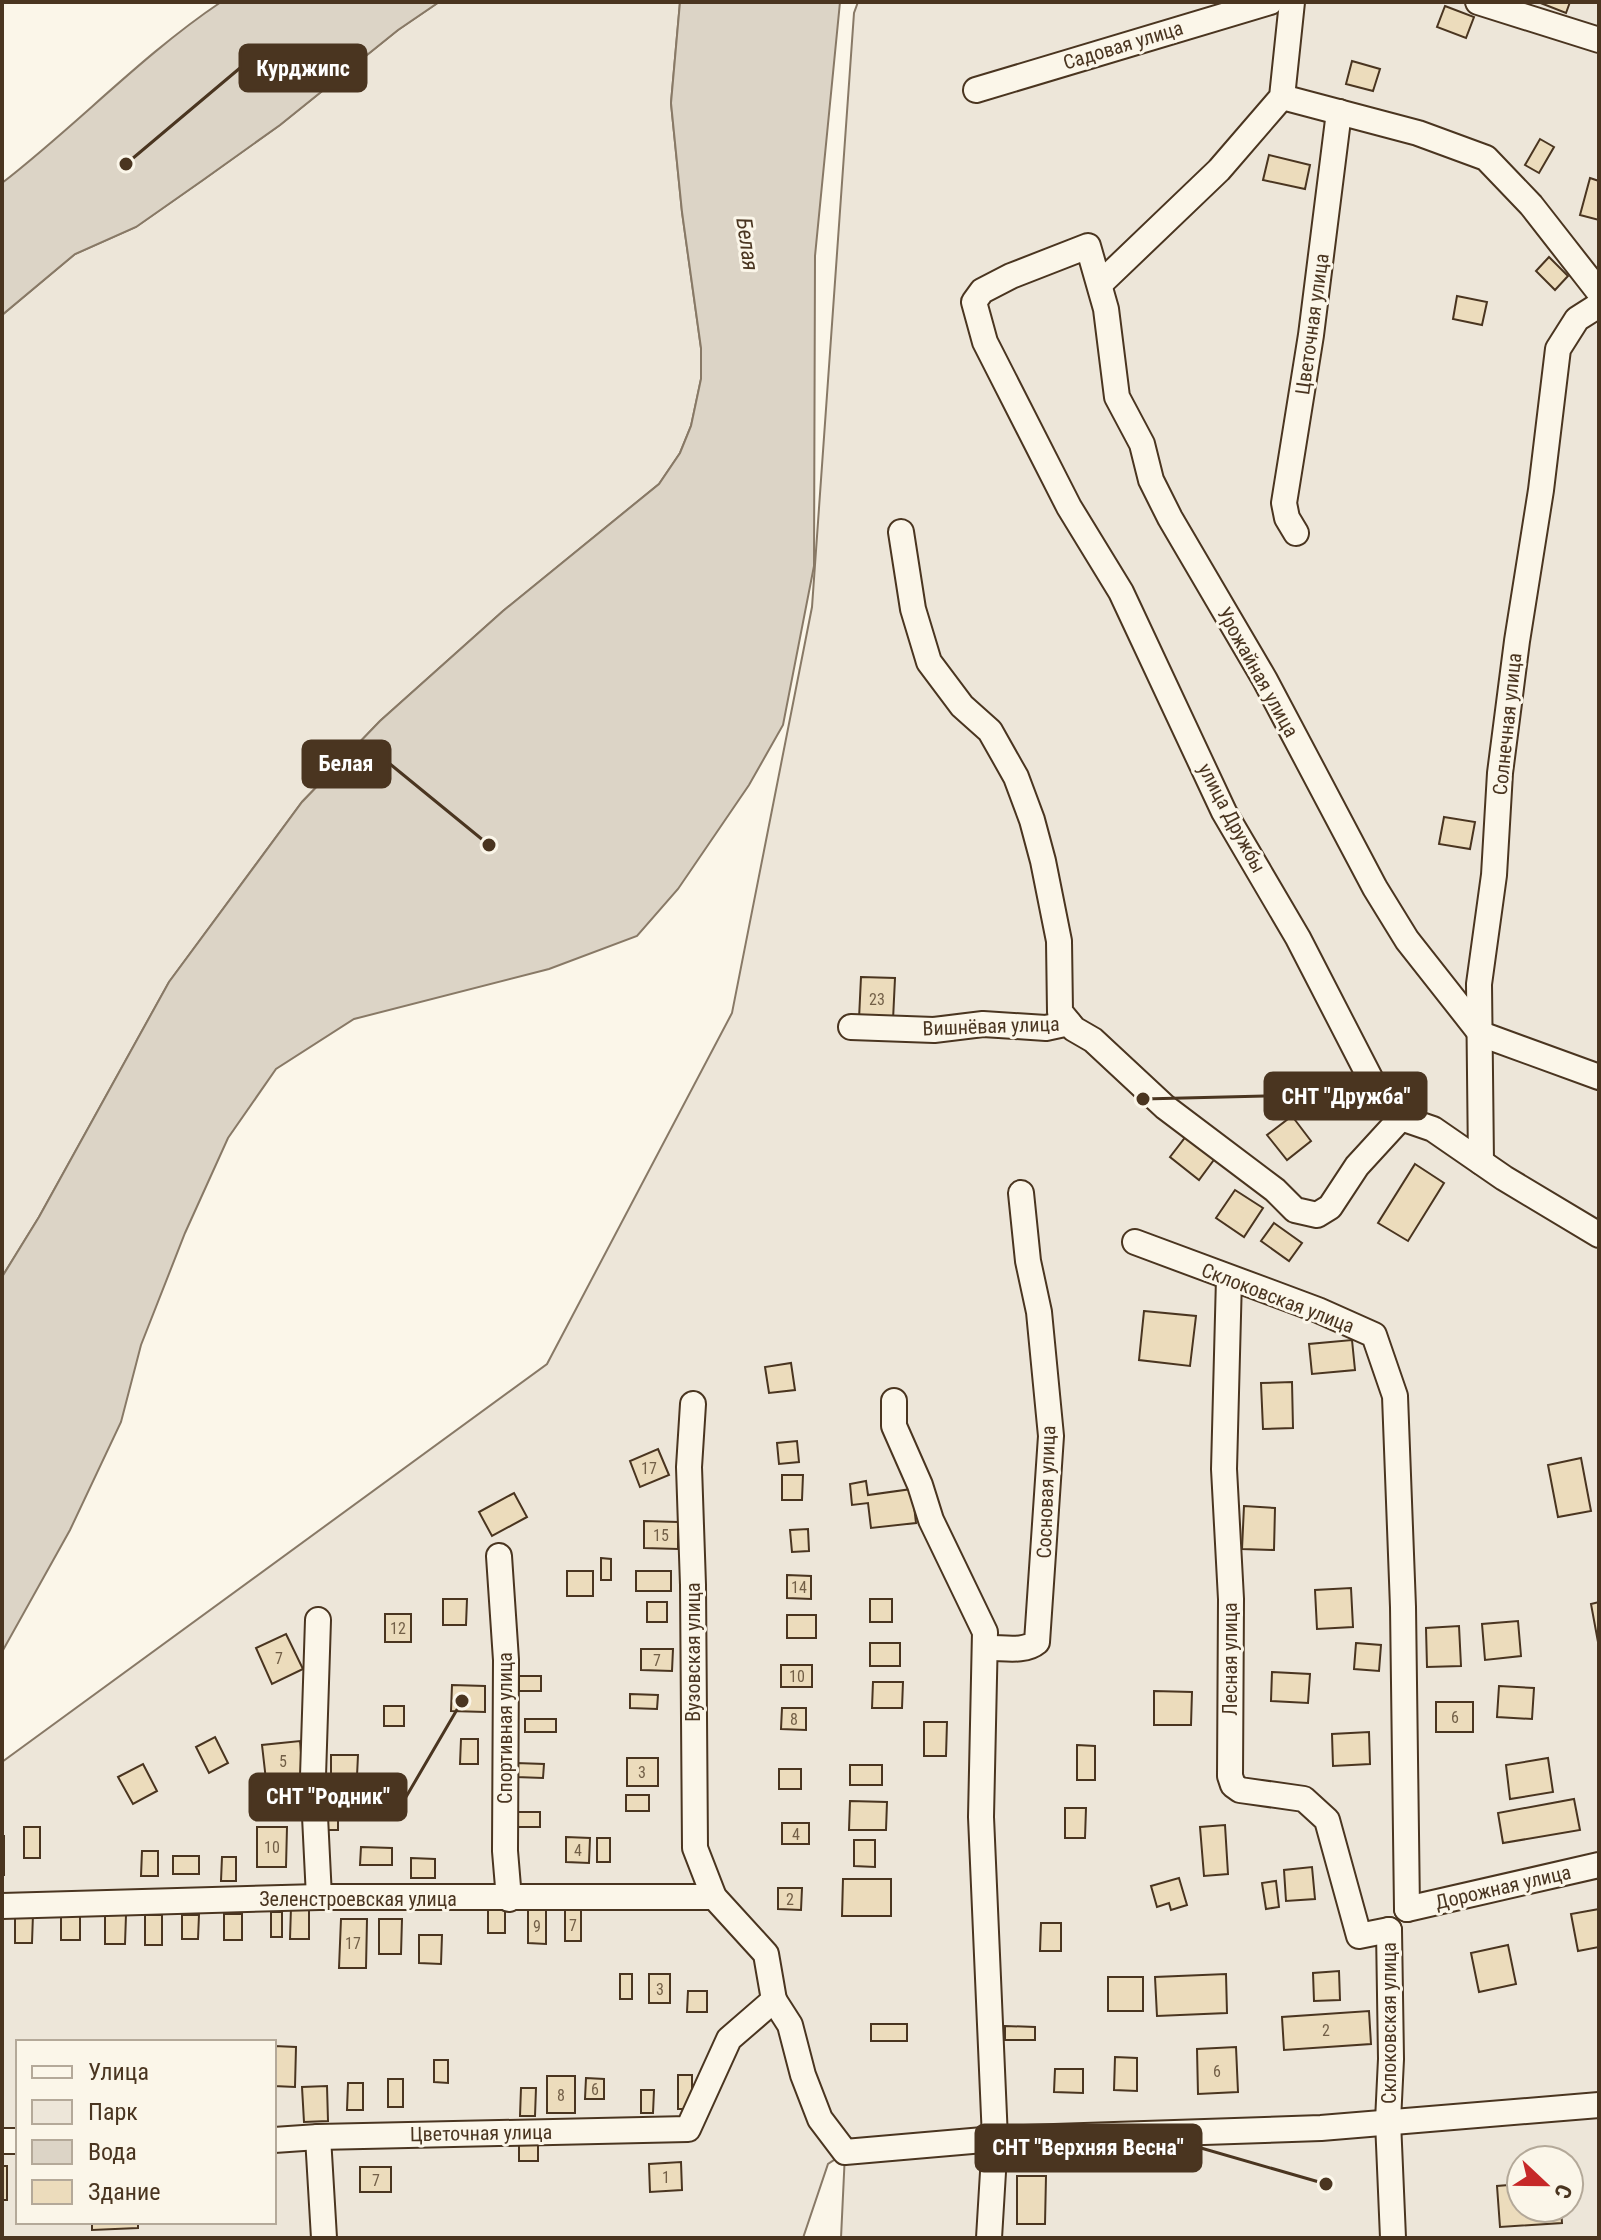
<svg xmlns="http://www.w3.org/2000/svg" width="1601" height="2240" font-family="'Roboto Condensed',sans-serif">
<rect width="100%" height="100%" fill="#fbf6e9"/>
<g fill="#ede6d9" stroke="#887966" stroke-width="2" fill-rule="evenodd">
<path d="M439,2H680L671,103L682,212L701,348V379L691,426L680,453L659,484L503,611L380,721L302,802L169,982L39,1217L2,1277V315L75,254L136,227L203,180L280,125L398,30Z"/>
<path d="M858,2H1599V2238H841L845,2153L828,2164L803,2238H2V1762L547,1364L732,1013L812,607L854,13ZM18,2042H274V2222H18ZM1521,2160H1569V2208H1521Z"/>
</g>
<g fill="#dcd4c6" stroke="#887966" stroke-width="2">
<path d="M221,2H439L398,30L280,125L203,180L136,227L75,254L2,315V183C77,125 142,55 221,2Z"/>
<path d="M680,2H840L815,256L814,566L783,725L749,785L678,889L637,936L549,969L354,1019L276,1069L228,1138L185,1233L141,1345L121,1422L70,1530L2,1652V1277L39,1217L169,982L302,802L380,721L503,611L659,484L680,453L691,426L701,379V348L682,212L671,103Z"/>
</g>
<g fill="#ecdcbc" stroke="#4a3520" stroke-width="2">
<path d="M1538,2H1570L1566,13Z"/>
<path d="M1445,6L1474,17L1466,38L1437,27Z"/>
<path d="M1352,61L1380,69L1373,91L1346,84Z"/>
<path d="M1540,139L1554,147L1539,173L1525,165Z"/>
<path d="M1269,155L1310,165L1305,189L1263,180Z"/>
<path d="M1590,178L1599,181V220L1580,215Z"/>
<path d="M1549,257L1568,276L1555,290L1536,271Z"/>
<path d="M1457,296L1487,302L1482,325L1453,319Z"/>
<path d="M1444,817L1475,822L1470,849L1439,844Z"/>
<path d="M861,977L895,978L893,1020L859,1019Z"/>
<path d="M1292,1116L1311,1141L1287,1160L1267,1135Z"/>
<path d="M1187,1135L1216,1157L1199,1180L1170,1157Z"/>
<path d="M1415,1164L1444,1183L1408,1241L1378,1223Z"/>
<path d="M1235,1190L1263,1208L1244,1237L1216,1218Z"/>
<path d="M1274,1223L1302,1243L1289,1261L1261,1241Z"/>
<path d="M1144,1311L1196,1316L1190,1366L1139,1360Z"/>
<path d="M1352,1340L1355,1370L1312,1374L1309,1344Z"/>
<path d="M791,1363L795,1390L769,1393L765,1367Z"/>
<path d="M1292,1382L1293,1428L1263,1429L1261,1383Z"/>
<path d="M797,1441L799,1462L779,1464L777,1443Z"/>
<path d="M658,1449L669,1475L640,1487L630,1461Z"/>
<path d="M1581,1458L1591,1511L1558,1517L1548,1465Z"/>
<path d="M782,1475H803L802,1500H782Z"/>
<path d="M866,1481L868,1495L912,1489L916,1523L871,1528L868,1503L852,1505L850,1484Z"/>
<path d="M514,1493L527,1517L492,1536L479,1512Z"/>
<path d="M1244,1506L1275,1508L1274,1550L1242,1549Z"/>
<path d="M644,1521L678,1522V1549L644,1548Z"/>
<path d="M808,1529L809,1551L792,1552L790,1530Z"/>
<path d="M601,1558L611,1559V1580H601Z"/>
<rect x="567" y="1571" width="26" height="25"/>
<rect x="636" y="1571" width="35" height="20"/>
<path d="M787,1575L811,1576V1599L787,1598Z"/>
<path d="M1351,1588L1353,1627L1317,1629L1315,1590Z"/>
<path d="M443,1599H467L466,1625H443Z"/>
<rect x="870" y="1599" width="22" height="23"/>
<rect x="647" y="1602" width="20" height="20"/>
<path d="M1599,1602V1642H1598L1591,1604Z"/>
<rect x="385" y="1614" width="26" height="28"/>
<rect x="787" y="1615" width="29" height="23"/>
<path d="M1518,1621L1521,1656L1485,1660L1482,1624Z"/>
<path d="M1459,1626L1461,1666L1427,1667L1426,1628Z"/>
<path d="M286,1634L303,1669L272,1684L256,1648Z"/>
<rect x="870" y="1643" width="30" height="23"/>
<path d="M1356,1643L1381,1645L1379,1671L1354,1669Z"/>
<path d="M641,1649H673L672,1671L641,1670Z"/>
<rect x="781" y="1665" width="31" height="22"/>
<path d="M1272,1672L1310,1674L1308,1703L1271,1701Z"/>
<rect x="519" y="1676" width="22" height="15"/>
<path d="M873,1682H903L902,1708H872Z"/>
<path d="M452,1685L485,1686V1712L451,1711Z"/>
<path d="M1499,1686L1534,1688L1532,1719L1497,1717Z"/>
<path d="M1154,1691L1192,1692L1191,1725H1154Z"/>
<path d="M630,1694L658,1695L657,1709L630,1708Z"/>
<rect x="1436" y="1702" width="37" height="30"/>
<rect x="384" y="1706" width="20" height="20"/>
<path d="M782,1708H806V1730L781,1729Z"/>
<rect x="525" y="1719" width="31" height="13"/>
<path d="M924,1722H947L946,1756H924Z"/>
<path d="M1369,1732L1370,1764L1333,1766L1332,1734Z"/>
<path d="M215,1737L228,1763L209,1773L196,1747Z"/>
<path d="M461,1739H478V1764H460Z"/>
<path d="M300,1741L303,1776L266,1780L262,1745Z"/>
<path d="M1077,1745L1095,1746V1780H1077Z"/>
<path d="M331,1755H358L357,1776H331Z"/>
<rect x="627" y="1758" width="31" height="28"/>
<path d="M1548,1758L1553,1792L1510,1799L1506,1765Z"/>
<path d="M516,1763L544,1764L543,1778L516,1777Z"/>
<path d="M143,1764L157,1791L133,1804L118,1777Z"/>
<rect x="850" y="1765" width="32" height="20"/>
<rect x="779" y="1769" width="22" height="20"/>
<rect x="626" y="1795" width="23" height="16"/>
<path d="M1574,1799L1580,1830L1503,1843L1498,1813Z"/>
<path d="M850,1801L887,1802L886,1830H849Z"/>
<rect x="324" y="1803" width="14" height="27"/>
<path d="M1065,1808H1086L1085,1838H1065Z"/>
<path d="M516,1812H540V1827H515Z"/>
<rect x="782" y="1823" width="27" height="21"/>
<path d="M1225,1825L1228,1874L1204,1876L1200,1827Z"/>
<rect x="24" y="1827" width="16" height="31"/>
<path d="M257,1827H287L286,1867H257Z"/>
<rect x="2" y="1836" width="2" height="39"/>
<path d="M566,1837L590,1838L589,1863L566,1862Z"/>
<rect x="597" y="1838" width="13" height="24"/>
<path d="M854,1840H875V1867L854,1866Z"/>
<path d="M361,1847L392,1848V1865H360Z"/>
<path d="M142,1851H158V1876H141Z"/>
<rect x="173" y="1856" width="26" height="18"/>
<path d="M222,1857H236V1881H221Z"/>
<path d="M411,1858L435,1859V1878H411Z"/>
<path d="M1312,1867L1315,1899L1286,1901L1284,1870Z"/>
<path d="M1179,1878L1187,1905L1171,1910L1169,1903L1157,1907L1151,1886Z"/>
<path d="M843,1879H891V1916H842Z"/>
<path d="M1276,1881L1279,1907L1266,1909L1262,1883Z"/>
<path d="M778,1888H802L801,1910L778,1909Z"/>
<path d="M291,1907H309V1939H290Z"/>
<path d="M528,1908H546V1944L528,1943Z"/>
<path d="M565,1908L581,1909V1941H565Z"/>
<rect x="61" y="1909" width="19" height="31"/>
<rect x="488" y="1909" width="17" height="24"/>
<path d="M1599,1909V1947L1578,1951L1571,1914Z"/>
<rect x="271" y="1912" width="11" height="25"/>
<path d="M15,1913L33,1914L32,1943H15Z"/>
<rect x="224" y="1914" width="18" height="26"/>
<path d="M105,1915H126L125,1944H105Z"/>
<rect x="145" y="1915" width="17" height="30"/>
<path d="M182,1915H199L198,1939H182Z"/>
<path d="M341,1919H367L366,1968H339Z"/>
<path d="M379,1919H402L401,1954H379Z"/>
<path d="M1041,1923H1061V1951H1040Z"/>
<path d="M419,1935H442L441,1964L419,1963Z"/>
<path d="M1508,1945L1516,1984L1479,1992L1471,1953Z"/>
<path d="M1339,1971L1340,2000L1314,2001L1313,1973Z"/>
<rect x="620" y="1974" width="12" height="25"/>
<rect x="649" y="1974" width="21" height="29"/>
<path d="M1226,1974L1227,2013L1157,2016L1155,1977Z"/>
<rect x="1108" y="1977" width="35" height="34"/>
<path d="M688,1991H707V2012H687Z"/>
<path d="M1369,2011L1371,2044L1284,2050L1282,2017Z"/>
<rect x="871" y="2024" width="36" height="17"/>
<path d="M1005,2026L1035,2027V2040H1005Z"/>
<path d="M274,2046L296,2047L295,2087L274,2086Z"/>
<path d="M1236,2047L1238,2092L1198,2094L1197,2049Z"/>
<path d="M1115,2057L1137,2058V2091L1114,2090Z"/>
<path d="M434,2060H448V2083L434,2082Z"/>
<path d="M1055,2069H1083V2093L1054,2092Z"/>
<rect x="678" y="2075" width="14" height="34"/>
<rect x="547" y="2076" width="28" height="37"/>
<path d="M586,2078L604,2079V2099H585Z"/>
<rect x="388" y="2079" width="15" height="28"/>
<path d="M348,2083H363V2110H347Z"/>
<path d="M327,2086L328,2121L304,2122L302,2087Z"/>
<path d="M521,2088H536L535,2116H520Z"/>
<path d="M641,2090H654L653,2113H641Z"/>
<rect x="519" y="2140" width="19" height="21"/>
<path d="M681,2162L682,2190L650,2192L649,2164Z"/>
<rect x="2" y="2166" width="5" height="34"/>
<rect x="360" y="2167" width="31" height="25"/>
<path d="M1017,2176H1046L1045,2224H1017Z"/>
<path d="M1521,2184V2208H1561L1562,2223L1500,2227L1497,2186Z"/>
<path d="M92,2222H138V2228L92,2230Z"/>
</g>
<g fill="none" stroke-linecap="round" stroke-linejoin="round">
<g stroke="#4a3520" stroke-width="28">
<g id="minor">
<path d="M1478,2L1599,40"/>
<path d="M976,90L1270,2"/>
<path d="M1282,97L1418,133L1486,158L1531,205L1599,292"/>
<path d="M1100,284L1219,170L1282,97L1292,2"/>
<path d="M901,532L913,609L929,662L962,706L990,731L1016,777L1032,820L1043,861L1059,941L1060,1012L1074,1029L1093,1040L1165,1107L1275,1190L1295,1210L1317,1215L1330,1207L1357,1166L1401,1118"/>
<path d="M1296,533L1287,518L1284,503L1311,335L1339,112"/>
<path d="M851,1027L934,1030L983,1024L1046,1028L1069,1023"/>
<path d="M1599,1077L1481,1034L1407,940L1375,888L1265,680L1170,518L1151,480L1142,444L1117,397L1106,309L1088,246L1011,276L982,291L974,302L985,342L1069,507L1121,592L1224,812L1298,938L1383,1103L1401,1118L1433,1129L1504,1178L1599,1235"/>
<path d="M1481,1162L1479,984L1494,875L1500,773L1517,641L1541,490L1558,349L1577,319L1599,305"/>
<path d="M1135,1242L1318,1310L1374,1335L1395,1396L1403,1607L1407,1909"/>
<path d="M1229,1278L1224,1469L1231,1599L1230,1776L1233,1785L1240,1790L1304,1799L1327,1820L1359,1936L1389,1930"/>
<path d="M894,1401V1426L920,1485L931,1520L985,1632L981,1817L995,2139L989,2238"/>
<path d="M499,1556L506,1660L505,1851L509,1899"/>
<path d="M318,1620L313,1776L319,1897"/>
<path d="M985,1648C1001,1647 1024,1653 1037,1642L1051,1436L1039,1312L1028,1261L1021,1193"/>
<path d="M2,1906L319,1897H714"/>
<path d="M1407,1909L1599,1865"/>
<path d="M1389,1930L1391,2059L1388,2121L1393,2238"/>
<path d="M774,2000L790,2025L803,2075L820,2119L845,2152L995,2139L1321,2128L1599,2105"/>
<path d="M318,2137L324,2238"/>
<path d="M274,2140L318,2137L688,2129L729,2039L774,2000L766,1954L714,1897L695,1848L693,1585L689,1467L693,1404"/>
<path d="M2,2141H18"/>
</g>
</g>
<use href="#minor" stroke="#fbf6e9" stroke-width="24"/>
</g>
<g text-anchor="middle" stroke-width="6" stroke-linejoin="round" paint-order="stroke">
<g font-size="16" fill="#725f47">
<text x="877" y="1005">23</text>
<text x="649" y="1474">17</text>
<text x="661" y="1541">15</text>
<text x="799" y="1593">14</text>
<text x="398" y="1634">12</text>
<text x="279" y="1664">7</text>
<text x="657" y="1666">7</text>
<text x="797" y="1682">10</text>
<text x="1455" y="1723">6</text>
<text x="794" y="1725">8</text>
<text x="283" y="1767">5</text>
<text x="642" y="1778">3</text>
<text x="796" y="1840">4</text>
<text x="272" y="1853">10</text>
<text x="578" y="1856">4</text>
<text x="790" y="1905">2</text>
<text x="573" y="1931">7</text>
<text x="537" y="1932">9</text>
<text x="353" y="1949">17</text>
<text x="660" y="1995">3</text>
<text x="1326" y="2036">2</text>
<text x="1217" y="2077">6</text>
<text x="595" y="2095">6</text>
<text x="561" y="2101">8</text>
<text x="666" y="2183">1</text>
<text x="376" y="2186">7</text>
</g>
<g font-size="20" fill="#4a3520" stroke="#fbf6e9">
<text transform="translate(1123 45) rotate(-17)" y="7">Садовая улица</text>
<text transform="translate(1312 324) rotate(-82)" y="7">Цветочная улица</text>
<text transform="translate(1258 672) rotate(61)" y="7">Урожайная улица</text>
<text transform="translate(1507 724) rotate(-84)" y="7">Солнечная улица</text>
<text transform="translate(1232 818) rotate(62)" y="7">улица Дружбы</text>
<text transform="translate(991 1026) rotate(-2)" y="7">Вишнёвая улица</text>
<text transform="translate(1278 1298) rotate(21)" y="7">Склоковская улица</text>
<text transform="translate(1046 1492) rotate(-88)" y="7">Сосновая улица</text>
<text transform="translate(693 1652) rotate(-90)" y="7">Вузовская улица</text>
<text transform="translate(1230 1659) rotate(-90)" y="7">Лесная улица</text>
<text transform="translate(505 1728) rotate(-90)" y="7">Спортивная улица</text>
<text transform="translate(1503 1887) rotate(-13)" y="7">Дорожная улица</text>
<text x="358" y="1906">Зеленстроевская улица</text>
<text transform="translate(1389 2023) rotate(-90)" y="7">Склоковская улица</text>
<text transform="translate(481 2133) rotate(-1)" y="7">Цветочная улица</text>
</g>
<g font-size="22" font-style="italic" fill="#4a3520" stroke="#fbf6e9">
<text transform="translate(748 244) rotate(82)" y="8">Белая</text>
</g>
</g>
<path fill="none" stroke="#4a3520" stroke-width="3" d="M126 164L240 68M489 845L390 764M1143 1099L1265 1096M462 1701L406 1797M1326 2184L1201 2148"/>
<g fill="#4a3520" stroke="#fbf6e9" stroke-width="3">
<circle cx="126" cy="164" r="8"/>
<circle cx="489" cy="845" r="8"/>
<circle cx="1143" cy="1099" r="8"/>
<circle cx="462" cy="1701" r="8"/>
<circle cx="1326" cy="2184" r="8"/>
</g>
<g fill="#4a3520" stroke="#4a3520" stroke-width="3">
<rect x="240" y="45" width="126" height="46" rx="8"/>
<rect x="303" y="741" width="87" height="46" rx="8"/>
<rect x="1265" y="1073" width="161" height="46" rx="8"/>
<rect x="250" y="1774" width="156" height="46" rx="8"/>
<rect x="976" y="2125" width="225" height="46" rx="8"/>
</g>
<g font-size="22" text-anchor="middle" font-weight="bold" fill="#fff">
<text x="303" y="76">Курджипс</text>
<text x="346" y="771">Белая</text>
<text x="1346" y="1104">СНТ "Дружба"</text>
<text x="328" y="1804">СНТ "Родник"</text>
<text x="1088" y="2155">СНТ "Верхняя Весна"</text>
</g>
<rect width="1601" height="2240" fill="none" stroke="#4a3520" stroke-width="8"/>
<rect x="16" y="2040" width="260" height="184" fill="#fbf6e9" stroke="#b4a999" stroke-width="2"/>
<rect x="32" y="2066" width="40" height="12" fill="#fbf6e9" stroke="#b4a999" stroke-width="2"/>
<text x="88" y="2080" font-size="24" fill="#4a3520">Улица</text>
<rect x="32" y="2100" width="40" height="24" fill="#ede6d9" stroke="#b4a999" stroke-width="2"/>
<text x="88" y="2120" font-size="24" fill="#4a3520">Парк</text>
<rect x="32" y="2140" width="40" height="24" fill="#dcd4c6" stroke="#b4a999" stroke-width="2"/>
<text x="88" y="2160" font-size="24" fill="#4a3520">Вода</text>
<rect x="32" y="2180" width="40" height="24" fill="#ecdcbc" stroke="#b4a999" stroke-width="2"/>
<text x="88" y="2200" font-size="24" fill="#4a3520">Здание</text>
<g transform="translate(1545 2184) rotate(112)"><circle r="38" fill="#fbf6e9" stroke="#b4a999" stroke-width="2"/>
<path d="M0-6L14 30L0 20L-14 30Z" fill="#c62828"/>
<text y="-12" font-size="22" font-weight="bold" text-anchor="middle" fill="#4a3520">С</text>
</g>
</svg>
